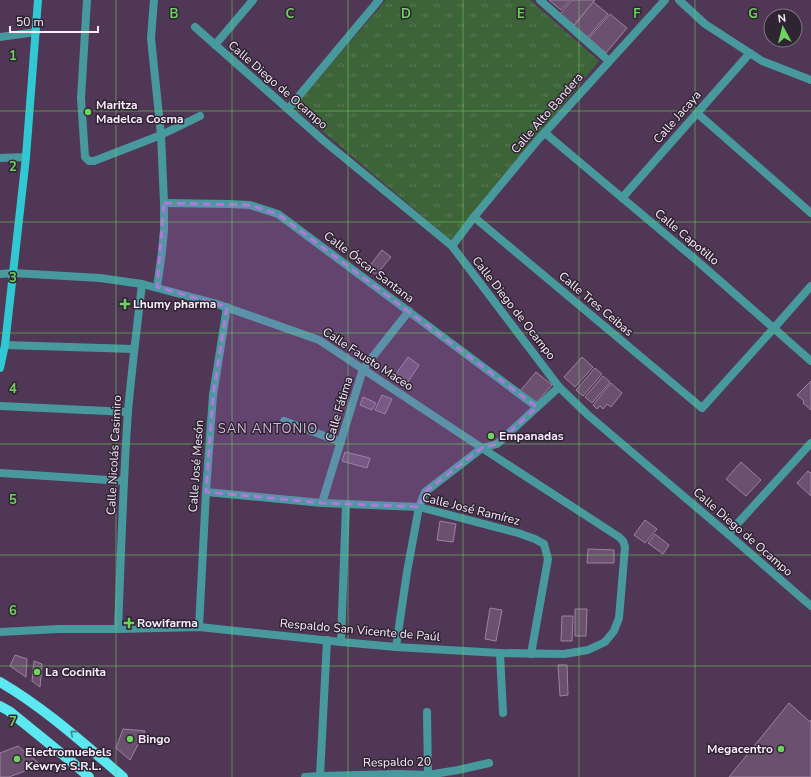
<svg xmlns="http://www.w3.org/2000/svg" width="811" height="777" font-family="'Nunito Sans',sans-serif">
<defs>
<pattern id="park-tufts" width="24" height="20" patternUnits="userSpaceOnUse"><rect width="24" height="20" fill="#3d6338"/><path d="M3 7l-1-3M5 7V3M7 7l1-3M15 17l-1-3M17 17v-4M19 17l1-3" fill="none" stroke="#5a7a56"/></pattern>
</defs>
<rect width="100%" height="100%" fill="#503755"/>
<!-- park -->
<polygon fill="url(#park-tufts)" points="386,0 530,0 599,61 452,241 294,107"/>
<!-- building -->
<g fill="#6b5070" stroke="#9e81a3">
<polygon points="549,0 570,0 561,10"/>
<polygon points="572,0 595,0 574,25 560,14"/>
<polygon points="593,2 608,14 588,37 574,26"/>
<polygon points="610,14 627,28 606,53 589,38"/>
<polygon points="382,250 391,257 376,275 368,268"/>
<polygon points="408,357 419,365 408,382 396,374"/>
<polygon points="582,357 593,367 575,387 564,377"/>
<polygon points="595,368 602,374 583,396 576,390"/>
<polygon points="536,372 552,385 535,404 520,391"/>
<polygon points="603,376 610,382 592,403 585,397"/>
<polygon points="811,381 811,410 803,403 804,401 797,395"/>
<polygon points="611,383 622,393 611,407 607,404 603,409 600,406 597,409 593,405"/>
<polygon points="382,395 392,399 385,414 375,410"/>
<polygon points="363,397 376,403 372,410 360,405"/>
<polygon points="345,452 370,458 367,468 342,461"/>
<polygon points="741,462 761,480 746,496 726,479"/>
<polygon points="808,471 810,473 811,472 811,496 797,483"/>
<polygon points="645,520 657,529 645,543 634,535"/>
<polygon points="440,521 456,524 453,542 437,540"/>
<polygon points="655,534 669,545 663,554 648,543"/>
<polygon points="588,549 614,550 614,563 587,563"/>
<polygon points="490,608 502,610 496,641 485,639"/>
<polygon points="575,609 587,609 586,636 575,636"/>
<polygon points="562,616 573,616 572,641 561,641"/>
<polygon points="15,655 27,659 26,677 10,666"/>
<polygon points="34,661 42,664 40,687 32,681"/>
<polygon points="558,665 567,665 568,695 560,696"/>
<polygon points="789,703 810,722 811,720 811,777 729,777"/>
<polygon points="123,729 145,731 130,760 116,748"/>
<polygon points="18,746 41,765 9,777 0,777 0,753"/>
</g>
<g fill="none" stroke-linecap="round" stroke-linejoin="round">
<!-- street -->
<g stroke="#47999e" stroke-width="8">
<polyline points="87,0 81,98 85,157 89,161 94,161 161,135 200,116"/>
<polyline points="154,0 151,38 161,135 164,203 164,230 162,252 157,287"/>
<polyline points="540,0 609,61"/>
<polyline points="679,0 705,24 762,61 811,80"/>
<polyline points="195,27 324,141 452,246 559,387 588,415 728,534 811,606"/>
<polyline points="0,37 36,32"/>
<polyline points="215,45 253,0"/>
<polyline points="288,109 379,0"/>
<polyline points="697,113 811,213"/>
<polyline points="545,133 695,259 811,361"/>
<polyline points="0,158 26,157"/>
<polyline points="622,198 750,53"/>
<polyline points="164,203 230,204 250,205 278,214 537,407"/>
<polyline points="474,217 702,408 774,328 811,286"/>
<polyline points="452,246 474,217 537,141 665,0"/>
<polyline points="0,274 13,273 100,278 142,284 214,303 319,340 482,448 619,537 623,541 625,547 619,618 614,631 605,642 588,650 564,654 500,653 396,647 341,642 199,627 118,629 59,629 0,632"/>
<polyline points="5,345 134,349"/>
<polyline points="0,406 128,412"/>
<polyline points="284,421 341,442"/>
<polyline points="0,473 124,481"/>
<polyline points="206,492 322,503 419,507 518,533 535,539 544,544 548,559 531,654"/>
<polyline points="322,503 363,369 409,311"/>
<polyline points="728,534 811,443"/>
<polyline points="199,627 206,492 213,395 227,307"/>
<path d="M118,629C121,556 123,483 128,411C132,368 137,326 142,284"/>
<polyline points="341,642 346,504"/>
<polyline points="396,647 407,572 419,507 425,492 482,448 497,444 559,387"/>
<polyline points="500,653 503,713"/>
<polyline points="427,712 428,775"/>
<polyline points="320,776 327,640"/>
<polyline points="305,777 320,776 399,774 428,775 458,770 489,763"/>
</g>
<!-- secondary -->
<polyline stroke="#30c8d2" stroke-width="8" points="0,368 5,345 26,157 38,0"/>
<!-- primary -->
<g stroke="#5be8f1" stroke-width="10">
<path d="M0,682C46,709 83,743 123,777"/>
<polyline points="0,706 9,711 73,763 89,777"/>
</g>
</g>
<!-- one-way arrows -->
<defs><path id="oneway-chevron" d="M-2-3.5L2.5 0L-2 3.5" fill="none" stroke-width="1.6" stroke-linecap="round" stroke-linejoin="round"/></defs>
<use stroke="#458691" href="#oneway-chevron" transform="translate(73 733) rotate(-139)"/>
<!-- marked area -->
<path fill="#af79d9" fill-opacity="0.2" stroke="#af79d9" stroke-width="3" stroke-dasharray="8 5" stroke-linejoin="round" d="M164,203L250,205L278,214L537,407L497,444L482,448L425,492L419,507L322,503L206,492L213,395L227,307L157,287Z"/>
<!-- grid -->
<path fill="none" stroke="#6fd360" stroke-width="1" stroke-opacity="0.55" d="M116,0V777M232,0V777M348,0V777M463,0V777M579,0V777M695,0V777M0,111H811M0,222H811M0,333H811M0,444H811M0,555H811M0,666H811"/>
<!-- markers -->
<g fill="#6fd360" stroke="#2f2431" stroke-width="1.5">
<circle cx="88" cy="112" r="4"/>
<path d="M123 298h4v4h4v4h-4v4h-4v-4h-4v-4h4z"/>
<circle cx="491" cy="436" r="4"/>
<path d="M127 617h4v4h4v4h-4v4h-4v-4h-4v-4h4z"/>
<circle cx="37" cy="672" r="4"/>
<circle cx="130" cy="739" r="4"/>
<circle cx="781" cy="749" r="4"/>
<circle cx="17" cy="759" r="4"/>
</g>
<g text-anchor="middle" stroke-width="3" stroke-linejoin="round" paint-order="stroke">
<!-- street labels -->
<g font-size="12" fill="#fcecff" stroke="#2f2431">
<text transform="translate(278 85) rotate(41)" y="4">Calle Diego de Ocampo</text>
<text transform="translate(547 113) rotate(-49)" y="4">Calle Alto Bandera</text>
<text transform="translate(677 117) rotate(-49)" y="4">Calle Jacaya</text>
<text transform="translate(687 237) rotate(40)" y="4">Calle Capotillo</text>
<text transform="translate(369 267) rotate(37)" y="4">Calle Óscar Santana</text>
<text transform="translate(596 304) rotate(40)" y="4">Calle Tres Ceibas</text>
<text transform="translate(514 308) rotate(52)" y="4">Calle Diego de Ocampo</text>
<text transform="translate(368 359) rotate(33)" y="4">Calle Fausto Maceo</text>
<text transform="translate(339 409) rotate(-73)" y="4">Calle Fátima</text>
<text transform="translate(114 455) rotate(-87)" y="4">Calle Nicolás Casimiro</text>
<text transform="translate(196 466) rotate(-86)" y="4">Calle José Mesón</text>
<text transform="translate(471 509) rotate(14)" y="4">Calle José Ramírez</text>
<text transform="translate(743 532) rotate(41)" y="4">Calle Diego de Ocampo</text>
<text transform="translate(360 630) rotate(5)" y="4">Respaldo San Vicente de Paúl</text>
<text transform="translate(397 762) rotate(-1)" y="4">Respaldo 20</text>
</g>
<!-- poi labels -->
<g font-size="12" font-weight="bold" fill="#fcecff" stroke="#2f2431" text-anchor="start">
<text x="96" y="109">Maritza<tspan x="96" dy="14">Madelca Cosma</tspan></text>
<text x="133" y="308">Lhumy pharma</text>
<text x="499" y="440">Empanadas</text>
<text x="137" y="627">Rowifarma</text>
<text x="45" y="676">La Cocinita</text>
<text x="138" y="743">Bingo</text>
<text x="773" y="753" text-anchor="end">Megacentro</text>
<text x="25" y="756">Electromuebels<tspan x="25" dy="14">Kewrys S.R.L.</tspan></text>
</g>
<!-- neighbourhood labels -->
<g font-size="13" letter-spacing="1" fill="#d8bade" stroke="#2f2431">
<text x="268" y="433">SAN ANTONIO</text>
</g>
</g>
<g font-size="13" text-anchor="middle" font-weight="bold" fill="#6fd360" stroke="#2f2431" stroke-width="3" stroke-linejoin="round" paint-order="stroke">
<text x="174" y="18">B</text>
<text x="290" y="18">C</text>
<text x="406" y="18">D</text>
<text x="521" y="18">E</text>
<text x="637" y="18">F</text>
<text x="753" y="18">G</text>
<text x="13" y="60">1</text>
<text x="13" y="171">2</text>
<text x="13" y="282">3</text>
<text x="13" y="393">4</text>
<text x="13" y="504">5</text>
<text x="13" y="615">6</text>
<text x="13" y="726">7</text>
</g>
<!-- north arrow -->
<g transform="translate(783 28) rotate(353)"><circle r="19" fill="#2f2431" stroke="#817483"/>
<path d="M0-3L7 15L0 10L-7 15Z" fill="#6fd360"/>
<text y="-6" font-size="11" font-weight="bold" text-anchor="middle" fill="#fcecff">N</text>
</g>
<!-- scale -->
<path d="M10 26v6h88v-6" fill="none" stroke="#fcecff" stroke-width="2"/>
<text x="16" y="26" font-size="12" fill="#fcecff" stroke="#2f2431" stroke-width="3" paint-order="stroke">50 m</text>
</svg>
